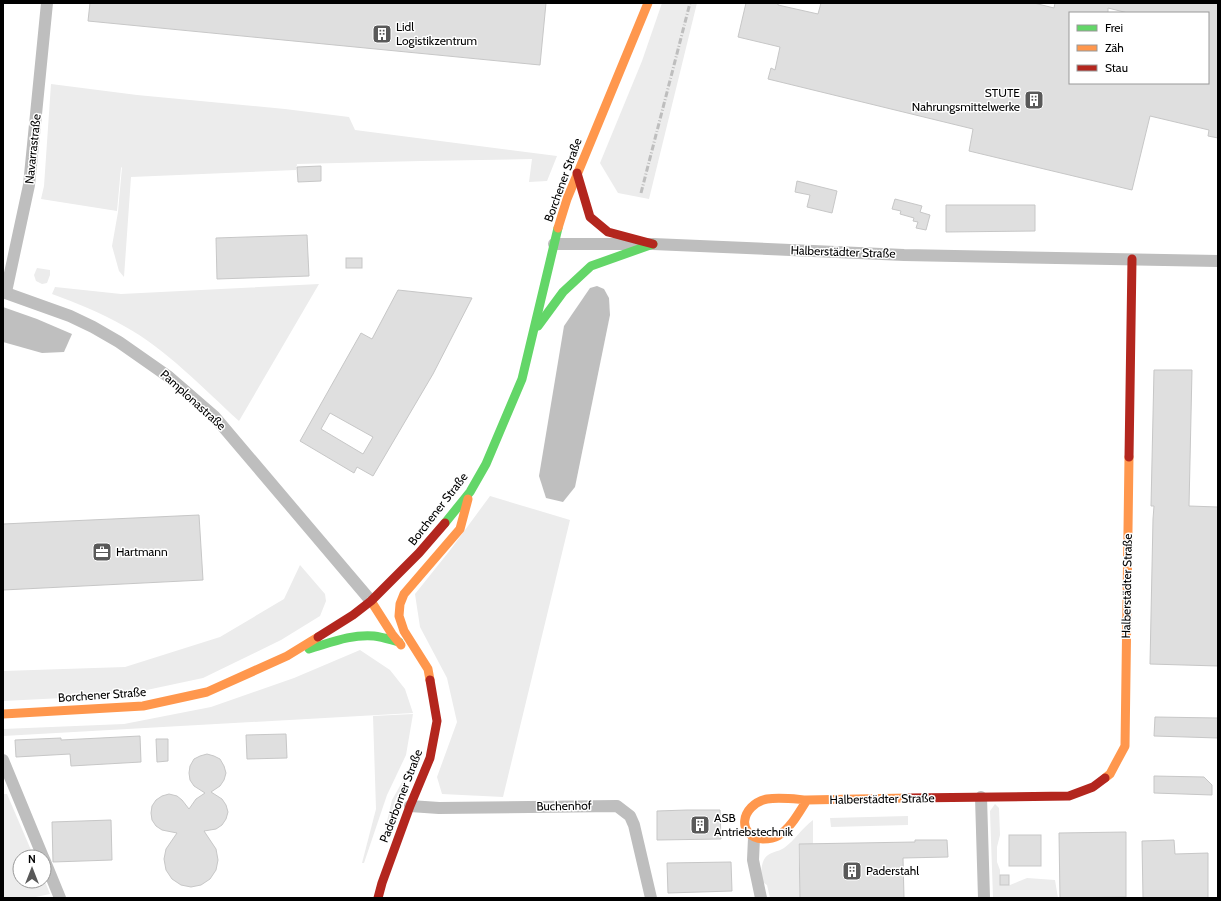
<svg xmlns="http://www.w3.org/2000/svg" width="1221" height="901" font-family="Cabin,sans-serif">
<rect width="100%" height="100%" fill="#fff"/>
<!-- green -->
<g fill="#ececec">
<polygon points="662,3 697,3 649,199 618,193 600,163 642,61"/>
<polygon points="51,84 137,95 285,109 349,117 355,130 557,156 547,181 529,182 532,159 421,161 297,164 296,170 131,177 124,277 119,271 112,246 118,212 122,167 121,168 117,211 41,199 44,186"/>
<polygon points="37,268 50,270 50,275 47,283 42,284 36,281 34,275"/>
<path d="M319,284L239,421C204,389 166,349 124,326C101,313 77,303 52,294L55,287L121,294Z"/>
<polygon points="490,496 570,520 503,797 442,794 437,777 457,722 447,678 420,627 415,594 451,549"/>
<polygon points="300,565 325,594 326,601 320,616 281,640 203,678 142,691 83,697 3,701 3,671 125,667 220,637 284,599"/>
<polygon points="360,650 390,670 405,689 413,713 3,736 3,729 124,724 211,707 294,678"/>
<polygon points="413,714 406,755 387,795 364,863 362,863 376,809 373,716"/>
<polygon points="405,777 408,778 395,801 387,830 385,830 392,800"/>
<polygon points="3,794 7,794 34,857 20,857 20,881 44,881 44,879 50,894 31,898 3,898"/>
<polygon points="995,804 999,808 1000,835 997,847 997,862 1000,870 1000,885 1010,885 1027,878 1055,880 1058,898 993,898 990,811"/>
<polygon points="908,816 908,825 831,827 830,818"/>
<path d="M813,820V844H798L800,898H770L767,885L761,881C761,875 761,863 765,858C769,852 778,852 784,848C795,840 802,828 813,820Z"/>
</g>
<!-- water -->
<g fill="#bfbfbf">
<polygon points="597,286 604,289 609,298 610,315 575,487 563,502 546,498 539,476 564,326 590,288"/>
<polygon points="3,307 37,319 72,334 64,352 42,353 3,342"/>
</g>
<!-- building -->
<g fill="#dfdfdf" stroke="#c7c7c7" fill-rule="evenodd">
<polygon points="90,3 546,3 540,65 88,21"/>
<path d="M746,3H778V5L818,14L821,3H1034L1054,8L1055,3H1218V138L1208,136L1209,130L1150,116L1132,190L969,151L973,129L768,79L771,68L775,70L780,47L738,37ZM1108,8L1128,13H1208V83H1070V13H1108Z"/>
<polygon points="321,166 321,181 298,182 297,167"/>
<polygon points="797,181 837,191 832,213 807,207 810,195 795,192"/>
<polygon points="895,199 922,206 920,212 930,215 926,230 916,228 918,222 913,221 914,218 900,214 901,211 892,209"/>
<polygon points="946,205 1035,205 1035,231 946,232"/>
<polygon points="307,235 309,276 217,279 216,238"/>
<rect x="346" y="258" width="16" height="10"/>
<path d="M398,290L472,298L433,374L373,476L357,467L354,473L300,441L361,333L372,339ZM330,413L373,437L363,454L321,429Z"/>
<polygon points="1154,370 1192,370 1189,506 1218,507 1218,666 1150,664 1153,519 1154,506 1151,506"/>
<polygon points="199,515 203,580 3,590 3,524"/>
<polygon points="1155,717 1218,718 1218,738 1154,736"/>
<polygon points="286,734 287,758 247,759 246,735"/>
<polygon points="140,736 141,762 71,766 70,754 16,757 15,740 61,738 61,740"/>
<polygon points="156,739 168,739 168,761 157,762"/>
<polygon points="207,754 214,756 220,759 224,766 226,773 224,780 220,786 211,792 222,799 226,805 228,812 226,819 222,825 216,829 204,831 216,849 218,860 216,870 210,879 201,885 191,887 181,885 172,879 166,870 164,859 166,849 177,833 162,830 156,826 152,820 151,813 152,806 156,800 162,796 169,794 177,796 182,800 189,809 196,799 205,793 194,786 190,780 189,773 190,766 194,759 200,756"/>
<polygon points="1154,776 1204,777 1212,785 1212,795 1154,793"/>
<polygon points="687,810 720,810 721,839 657,840 657,811"/>
<polygon points="111,820 112,860 53,862 52,822"/>
<polygon points="1126,832 1126,897 1060,898 1059,833"/>
<rect x="1009" y="835" width="32" height="31"/>
<polygon points="915,840 947,840 948,857 903,858 904,898 800,898 799,844 915,842"/>
<polygon points="1174,840 1175,854 1208,853 1208,898 1143,898 1142,841"/>
<polygon points="731,862 732,891 668,893 667,863"/>
<rect x="1000" y="875" width="9" height="10"/>
</g>
<g fill="none" stroke-linecap="round" stroke-linejoin="round">
<!-- street -->
<g stroke="#bebebe" stroke-width="12">
<polyline points="554,244 653,244 904,255 1218,261"/>
<polyline points="3,292 70,316 93,327 119,342 169,377 214,416 371,601"/>
<polyline points="6,292 29,185 47,3"/>
<polyline points="3,760 43,857"/>
<polyline points="981,797 984,898"/>
<polyline points="410,806 439,808 617,806 630,816 634,825 651,898"/>
<polyline points="754,838 753,860 761,898"/>
<polyline points="44,859 60,898"/>
</g>
<!-- fast -->
<g stroke="#63d668" stroke-width="9">
<polyline points="538,326 563,292 591,266 653,244"/>
<polyline points="445,523 470,492 486,464 522,379 558,228"/>
<path d="M309,649C330,643 351,634 374,636C383,637 391,640 399,642"/>
</g>
<!-- slow -->
<g stroke="#ff974d" stroke-width="9">
<polyline points="558,228 567,199 648,3"/>
<polyline points="371,601 392,634 401,645"/>
<polyline points="430,680 428,669 404,631 399,616 400,604 404,594 460,529 468,499"/>
<polyline points="3,714 143,706 207,692 287,656 318,637"/>
<polyline points="1105,778 1110,774 1125,746 1129,457"/>
<path d="M807,800C794,799 780,797 767,799C740,805 736,837 763,839C768,839 773,839 778,836C791,828 799,812 807,800L908,798"/>
</g>
<!-- jam -->
<g stroke="#b3261e" stroke-width="9">
<polyline points="577,173 590,217 608,232 653,244"/>
<polyline points="1129,457 1132,259"/>
<polyline points="318,637 353,615 371,601 419,553 445,523"/>
<polyline points="908,798 1069,796 1093,787 1105,778"/>
<polyline points="378,898 382,883 410,806 430,758 437,721 430,680"/>
</g>
<!-- rail -->
<polyline stroke="#bebebe" stroke-width="3" stroke-dasharray="6 2 1 2" stroke-linecap="butt" points="641,193 690,3"/>
</g>
<!-- icons -->
<defs>
<symbol id="building-square" viewBox="-11 -11 22 22"><rect x="-9" y="-9" width="18" height="18" rx="4" fill="#595959" stroke="#fff"/><path d="M-4-6H4V6H1V3H-1V6H-4ZM-2.5-4.3h1.7v1.8h-1.7ZM.8-4.3h1.7v1.8H.8ZM-2.5-1h1.7V.8h-1.7ZM.8-1h1.7V.8H.8Z" fill="#fff"/></symbol>
<symbol id="office-square" viewBox="-11 -11 22 22"><rect x="-9" y="-9" width="18" height="18" rx="4" fill="#595959" stroke="#fff"/><path d="M-6-3h4V-5.5h4V-3h4V5H-6ZM-1-4.5V-3h2v-1.5ZM-6 0V1H6V0Z" fill="#fff"/></symbol>
</defs>
<g fill-rule="evenodd">
<use href="#building-square" x="371" y="23" width="22" height="22"/>
<use href="#building-square" x="1023" y="89" width="22" height="22"/>
<use href="#office-square" x="91" y="541" width="22" height="22"/>
<use href="#building-square" x="689" y="814" width="22" height="22"/>
<use href="#building-square" x="841" y="860" width="22" height="22"/>
</g>
<g text-anchor="middle" stroke-width="3" stroke-linejoin="round" paint-order="stroke">
<!-- poi labels -->
<g font-size="12" fill="#000" stroke="#fff" text-anchor="start">
<text x="396" y="31">Lidl<tspan x="396" dy="14">Logistikzentrum</tspan></text>
<text x="1020" y="97" text-anchor="end">STUTE<tspan x="1020" dy="14">Nahrungsmittelwerke</tspan></text>
<text x="116" y="556">Hartmann</text>
<text x="714" y="822">ASB<tspan x="714" dy="14">Antriebstechnik</tspan></text>
<text x="866" y="875">Paderstahl</text>
</g>
<!-- street labels -->
<g font-size="12" fill="#000" stroke="#fff">
<text transform="translate(33 149) rotate(-84)" y="4">Navarrastraße</text>
<text transform="translate(563 180) rotate(-70)" y="4">Borchener Straße</text>
<text transform="translate(843 252) rotate(2)" y="4">Halberstädter Straße</text>
<text transform="translate(193 400) rotate(42)" y="4">Pamplonastraße</text>
<text transform="translate(438 509) rotate(-52)" y="4">Borchener Straße</text>
<text transform="translate(1127 586) rotate(-89)" y="4">Halberstädter Straße</text>
<text transform="translate(102 695) rotate(-4)" y="4">Borchener Straße</text>
<text transform="translate(401 796) rotate(-69)" y="4">Paderborner Straße</text>
<text transform="translate(882 799) rotate(-1)" y="4">Halberstädter Straße</text>
<text transform="translate(564 806) rotate(-1)" y="4">Buchenhof</text>
</g>
</g>
<!-- border -->
<rect width="1221" height="901" fill="none" stroke="#000000" stroke-width="8"/>
<!-- legend -->
<rect x="1069" y="12" width="140" height="72" fill="#ffffff" stroke="#999999"/>
<rect x="1077" y="25" width="20" height="6" fill="#63d668" stroke="#999999"/>
<text x="1105" y="32" font-size="12" fill="#000000">Frei</text>
<rect x="1077" y="45" width="20" height="6" fill="#ff974d" stroke="#999999"/>
<text x="1105" y="52" font-size="12" fill="#000000">Zäh</text>
<rect x="1077" y="65" width="20" height="6" fill="#b3261e" stroke="#999999"/>
<text x="1105" y="72" font-size="12" fill="#000000">Stau</text>
<!-- north arrow -->
<g transform="translate(32 869)"><circle r="19" fill="#ffffff" stroke="#999999"/>
<path d="M0-3L7 15L0 10L-7 15Z" fill="#595959"/>
<text y="-6" font-size="11" font-weight="bold" text-anchor="middle" fill="#000000">N</text>
</g>
</svg>
